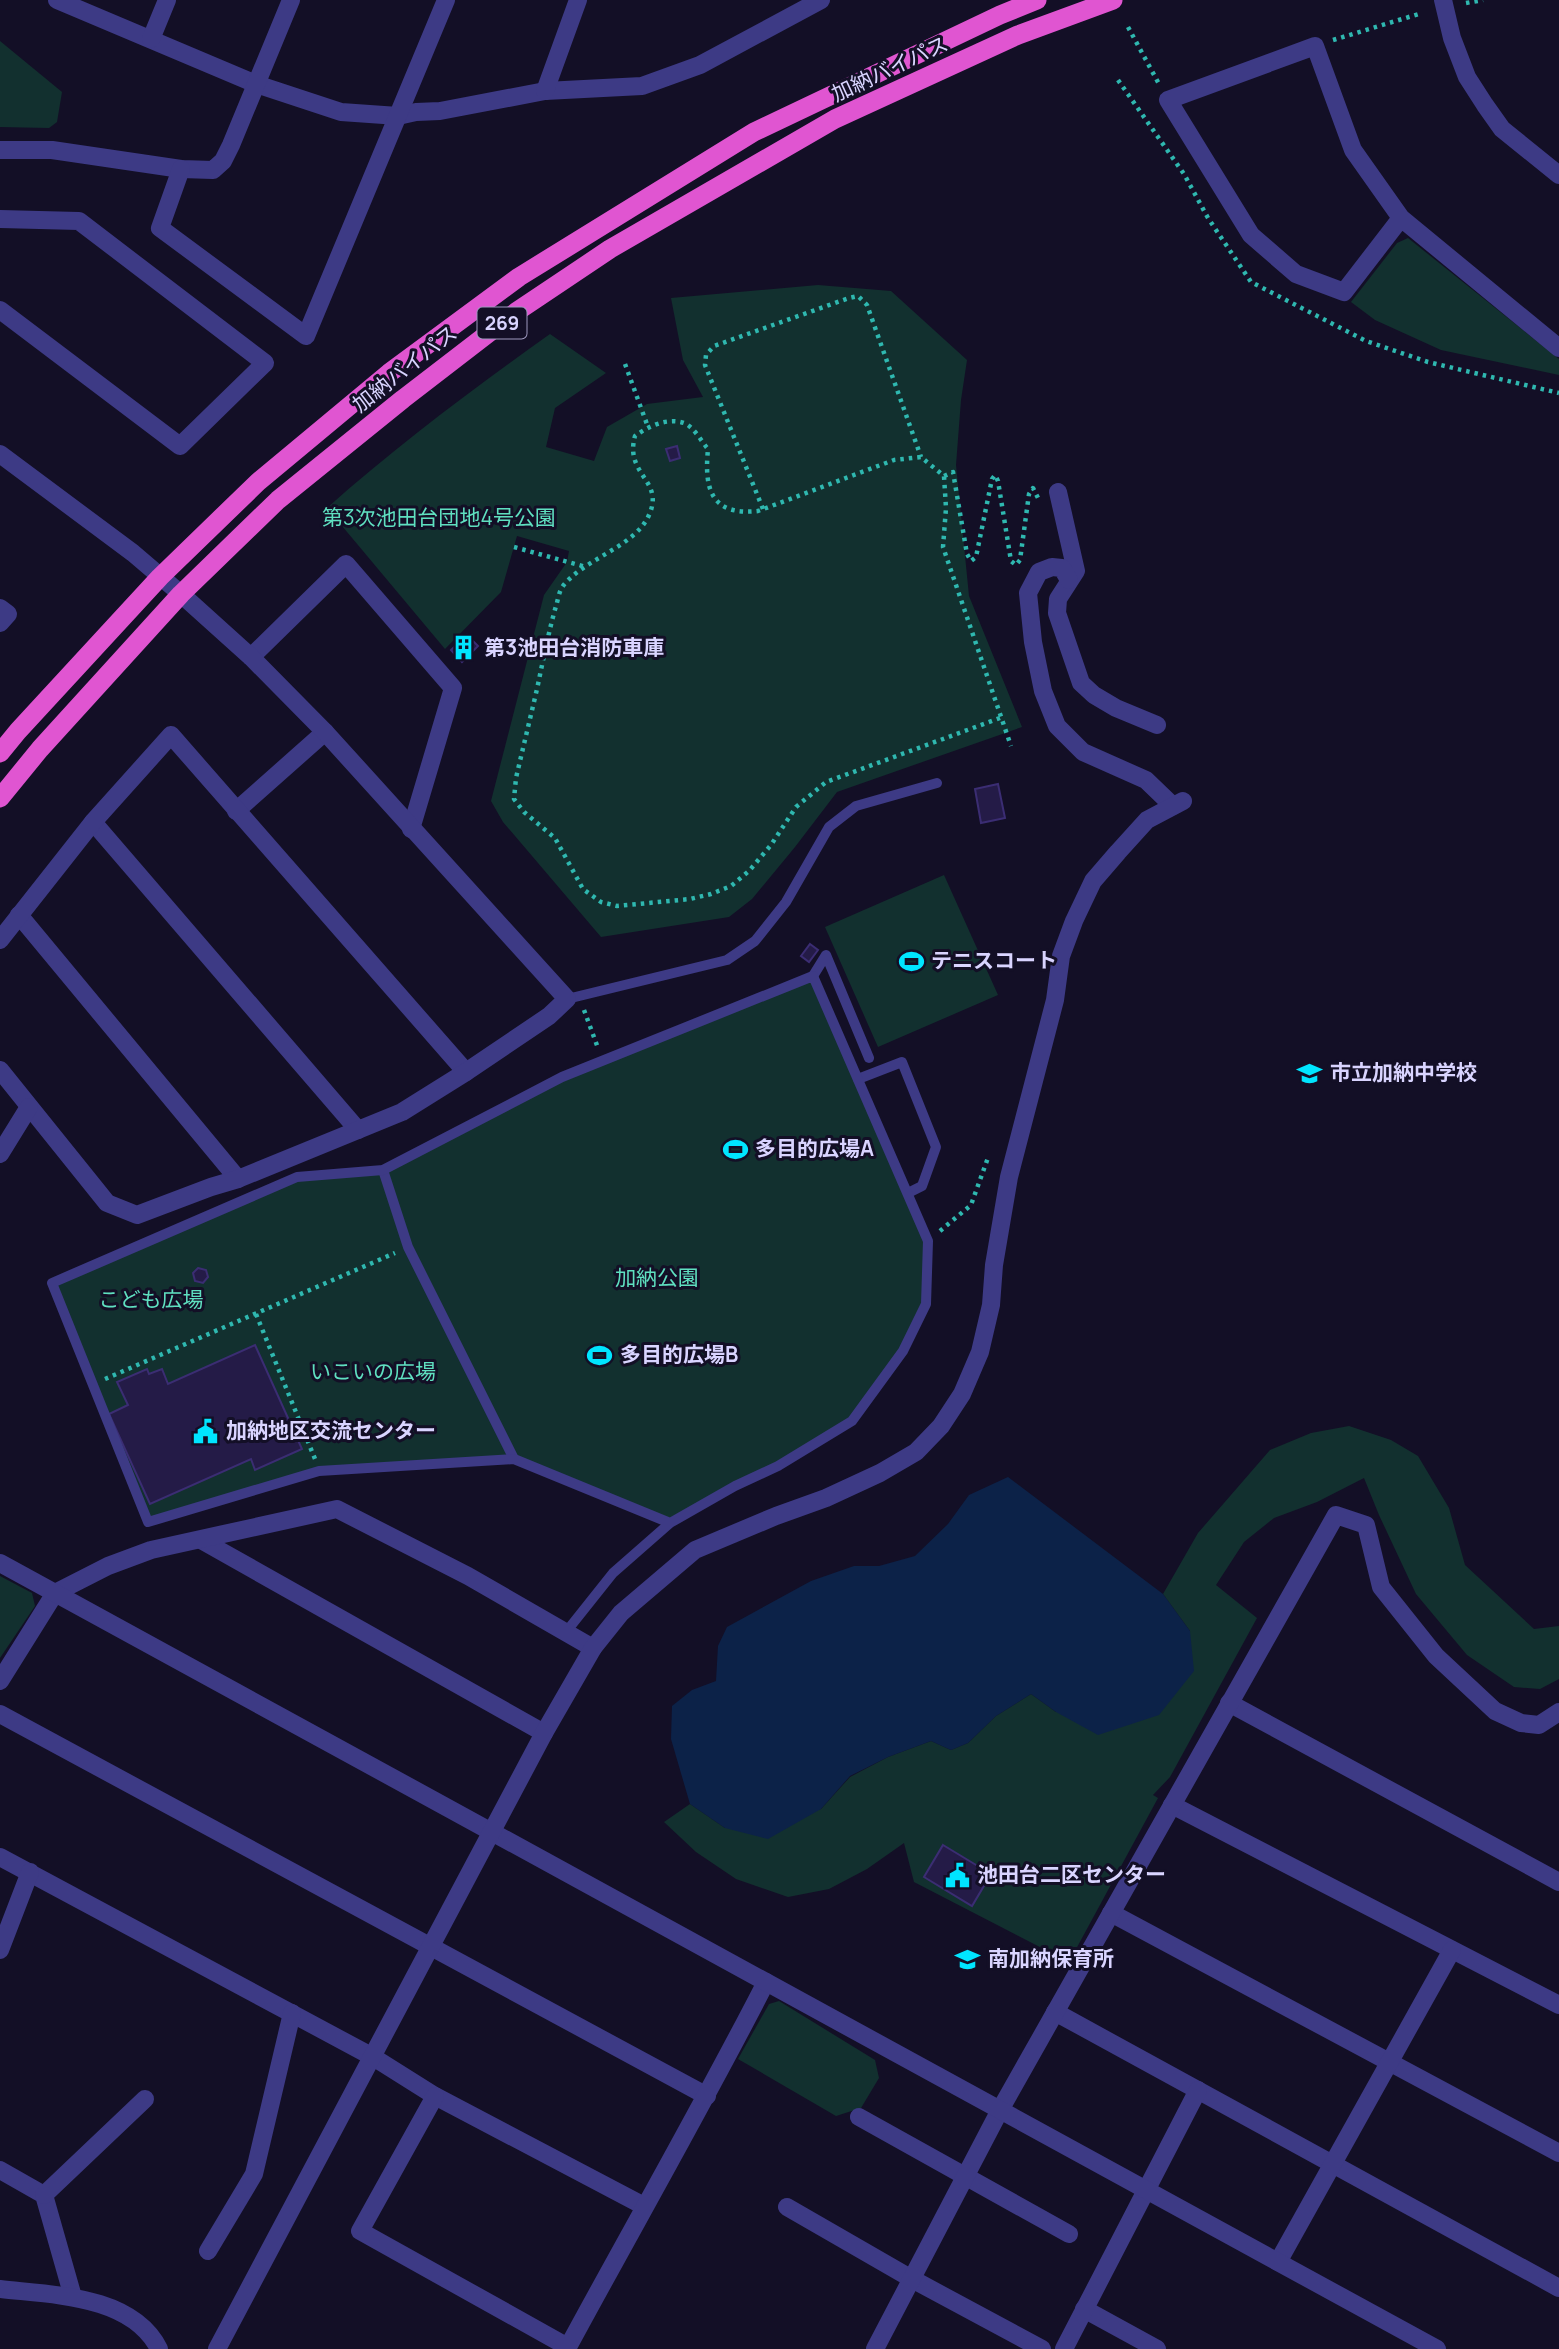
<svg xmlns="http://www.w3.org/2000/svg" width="1559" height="2349" font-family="Manrope,'Noto Sans JP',sans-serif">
<rect width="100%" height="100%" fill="#130f26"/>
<!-- green -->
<g fill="#12302f">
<polygon points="0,41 62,92 57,122 49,128 0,127"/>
<polygon points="1408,238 1559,359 1559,375 1441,350 1375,320 1351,302 1397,243"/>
<path d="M818,285L891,291L967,360L961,400L956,465L969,596L1022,727L837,792L795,847L752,899L729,917L601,937L503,822L491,801L544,595L567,562L569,551L517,536L501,592L445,649L327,508C398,445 473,389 550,334L606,373L555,408L546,447L594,461L607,427L647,404L703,397L683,360L671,298Z"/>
<polygon points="944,875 998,995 878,1047 825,927"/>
<polygon points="813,976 928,1241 926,1304 903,1351 852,1421 670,1523 514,1459 319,1471 148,1522 52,1283 297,1177 383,1170 562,1077"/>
<polygon points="1349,1426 1391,1440 1418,1456 1449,1508 1465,1565 1534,1629 1559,1626 1559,1679 1540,1689 1514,1687 1467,1655 1416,1594 1379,1515 1364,1478 1317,1502 1274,1518 1244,1542 1216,1585 1257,1618 1170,1777 1153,1795 1158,1798 1069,1962 914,1882 904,1843 867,1869 829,1889 788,1897 736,1879 696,1852 664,1822 690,1804 725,1828 821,1809 850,1777 888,1757 931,1741 951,1750 968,1743 996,1716 1031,1694 1056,1712 1190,1631 1163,1594 1198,1533 1270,1450 1311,1433"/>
<polygon points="0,1576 32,1593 35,1606 0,1658"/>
<polygon points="779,2001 875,2060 879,2078 861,2108 836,2116 738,2059 769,2004"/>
</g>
<!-- water -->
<polygon fill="#0c2248" points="1008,1477 1163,1594 1190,1631 1194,1671 1159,1715 1098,1735 1056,1712 1031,1694 996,1716 968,1743 951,1750 931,1741 888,1757 850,1776 821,1809 768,1839 725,1828 690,1804 671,1739 672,1706 692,1690 716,1681 718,1646 727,1627 811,1581 854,1566 879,1566 915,1556 948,1524 969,1495"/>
<!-- building -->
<g fill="#241b47" stroke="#3b2d73" stroke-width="2">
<polygon points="677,446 680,458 670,461 666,449"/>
<polygon points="467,635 478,646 462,662 451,650"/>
<polygon points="998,784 1005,818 981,823 975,789"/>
<polygon points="810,944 818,950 809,962 801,956"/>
<polygon points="198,1268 206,1270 208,1277 203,1283 195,1281 193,1273"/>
<polygon points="255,1345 302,1449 255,1470 251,1459 150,1504 109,1414 128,1405 117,1382 147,1369 149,1374 162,1369 168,1384"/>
<polygon points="943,1845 991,1874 972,1906 924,1877"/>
</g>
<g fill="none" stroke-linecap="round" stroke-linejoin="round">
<!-- path -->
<g stroke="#2fb8b0" stroke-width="4.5" stroke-dasharray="3.5 5" stroke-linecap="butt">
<polyline points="1466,3 1483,0"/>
<polyline points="1128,27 1159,84"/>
<polyline points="1333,40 1422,13"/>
<polyline points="1118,80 1184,174 1208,218 1251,282 1366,341 1428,362 1559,393"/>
<polyline points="625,364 648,427"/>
<polyline points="944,476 953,472 967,554 971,561 976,557 992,479 995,475 998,481 1011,561 1016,565 1020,560 1029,494 1033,488 1038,498"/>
<polyline points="763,509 705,365 706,355 714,346 849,298 858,296 867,305 921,457"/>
<polyline points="514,547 586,567"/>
<path d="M1000,718L826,782L796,807L771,845L749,871L731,886L711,894L690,899L617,906L601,902L583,889L555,838L524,812L514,799L516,778C523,748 530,719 537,689C543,661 548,634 556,606C558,600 559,591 563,586C585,558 635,547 649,515C665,480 624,475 635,436C647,427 667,417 684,423C694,427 701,441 708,449C704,489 711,516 758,511L894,460L921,457L944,476L946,508L943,547L1011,746"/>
<polyline points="584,1010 598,1048"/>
<polyline points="940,1231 971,1205 989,1155"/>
<polyline points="256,1314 315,1459"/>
<polyline points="105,1379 395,1253"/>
</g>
<!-- service -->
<g stroke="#3d3a85" stroke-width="10">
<polyline points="813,976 826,955 869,1058"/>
<polyline points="567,999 727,960 755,941 786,902 829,827 856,806 937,783"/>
<polyline points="858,1079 902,1062 936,1147 922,1186 908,1193"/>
<polyline points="383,1170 408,1247 514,1459"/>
<polyline points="566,1632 613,1573 670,1523 735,1486 778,1466 852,1421 903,1351 926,1304 928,1241 813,976 562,1077 383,1170 297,1177 52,1283 148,1522 319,1471 514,1459 670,1523"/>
</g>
<!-- minor -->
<g stroke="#3d3a85" stroke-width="18">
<polyline points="57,0 256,84 341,112 398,116 416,112 440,111 545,91 642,86 700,65 821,0"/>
<polyline points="151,39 167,0"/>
<polyline points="545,91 578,0"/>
<polyline points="0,150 52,150 181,169 213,170 223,161 231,145 291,0"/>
<polyline points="181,169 160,228 306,336 446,0"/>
<polyline points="1401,218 1344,292 1296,274 1251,235 1168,100 1315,46 1353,150 1401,218 1559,348"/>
<polyline points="0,219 79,221 265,363 180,446 0,310"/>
<polyline points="1058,492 1076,571 1058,599 1057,613 1081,683 1094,695 1116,708 1157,725"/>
<polyline points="1069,580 1062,568 1052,567 1039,572 1028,593 1033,642 1043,691 1057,726 1083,752 1146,780 1173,806"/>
<polyline points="0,608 8,614 0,623"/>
<polyline points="251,657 346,564 453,688 411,829"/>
<polyline points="236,811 325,732"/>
<polyline points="93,822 358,1130"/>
<polyline points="19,915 238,1179"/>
<polyline points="0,940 93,822 171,735 466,1072"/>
<polyline points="0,1070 107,1203 137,1215 211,1187 238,1179 402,1112 466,1072 549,1016 567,999 325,732 251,657 181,594"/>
<polyline points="0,1154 29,1107"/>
<polyline points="201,1540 544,1733"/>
<polyline points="0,1681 55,1593 108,1566 151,1550 337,1509 468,1576 593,1648"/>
<polyline points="1229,1703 1559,1882"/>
<polyline points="0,1714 707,2096"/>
<polyline points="1172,1805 1559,2005"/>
<polyline points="0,1857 373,2057 435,2096 644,2206"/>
<polyline points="1111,1913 1559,2153"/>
<polyline points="0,1950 30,1872"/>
<polyline points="1055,2012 1559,2288"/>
<path d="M435,2096L360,2231L568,2347C634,2225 703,2105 766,1982"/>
<polyline points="859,2117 1069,2234"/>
<polyline points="0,2170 44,2195 73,2297"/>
<polyline points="44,2195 145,2099"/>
<polyline points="787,2207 912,2279 1042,2349"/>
<polyline points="208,2251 254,2174 292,2013"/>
<polyline points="1278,2262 1452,1950"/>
<polyline points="1084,2309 1157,2349"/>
<polyline points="875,2349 1000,2110 1336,1515 1366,1525 1381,1587 1436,1656 1495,1711 1521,1723 1539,1725 1559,1712"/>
<polyline points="1064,2349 1198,2090"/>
</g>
<!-- tertiary -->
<g stroke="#3d3a85" stroke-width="18">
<polyline points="1443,0 1452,38 1467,77 1485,105 1502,129 1559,175"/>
<polyline points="0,454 133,553 181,594"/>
<polyline points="0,1563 1437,2349"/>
<path d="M0,2289C52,2295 132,2295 159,2349"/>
<polyline points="217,2349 544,1733 593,1648 621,1613 695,1550 776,1516 826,1498 880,1473 916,1452 941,1426 962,1394 980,1352 991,1305 994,1265 1009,1177 1055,1000 1061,956 1074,921 1093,881 1118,852 1147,820 1183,801"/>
</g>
<!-- trunk -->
<g stroke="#e055d1" stroke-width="19">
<polyline points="0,753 18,731 160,577 258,482 389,373 519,277 754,132 1000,15 1037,0"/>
<polyline points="0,798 40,749 181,594 278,500 403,399 516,312 610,249 835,119 1018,35 1113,0"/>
</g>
</g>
<!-- icons -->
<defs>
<symbol id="building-bare" viewBox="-9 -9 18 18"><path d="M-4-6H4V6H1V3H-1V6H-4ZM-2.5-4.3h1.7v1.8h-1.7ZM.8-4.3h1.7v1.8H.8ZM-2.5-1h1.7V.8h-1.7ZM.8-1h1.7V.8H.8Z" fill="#00e5ff" stroke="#130f26" stroke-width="2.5" paint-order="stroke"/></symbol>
<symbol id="stadium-bare" viewBox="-9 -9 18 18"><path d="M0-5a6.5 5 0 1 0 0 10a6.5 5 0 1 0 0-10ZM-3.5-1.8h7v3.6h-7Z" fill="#00e5ff" stroke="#130f26" stroke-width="2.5" paint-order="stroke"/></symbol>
<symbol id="school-bare" viewBox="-9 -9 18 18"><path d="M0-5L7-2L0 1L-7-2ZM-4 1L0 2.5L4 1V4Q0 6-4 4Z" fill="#00e5ff" stroke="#130f26" stroke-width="2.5" paint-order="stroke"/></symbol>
<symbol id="civic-bare" viewBox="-9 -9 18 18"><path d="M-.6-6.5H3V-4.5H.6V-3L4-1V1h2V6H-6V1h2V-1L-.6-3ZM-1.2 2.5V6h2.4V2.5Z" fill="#00e5ff" stroke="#130f26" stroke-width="2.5" paint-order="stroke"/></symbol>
</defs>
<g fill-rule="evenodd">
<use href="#building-bare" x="446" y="630" width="35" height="35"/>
<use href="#stadium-bare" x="894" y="944" width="35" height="35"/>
<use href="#school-bare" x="1292" y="1056" width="35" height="35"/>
<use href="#stadium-bare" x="718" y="1132" width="35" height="35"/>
<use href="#stadium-bare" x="582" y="1338" width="35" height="35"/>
<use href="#civic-bare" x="188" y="1414" width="35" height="35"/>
<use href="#civic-bare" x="940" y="1858" width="35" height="35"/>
<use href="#school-bare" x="950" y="1942" width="35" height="35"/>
</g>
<g text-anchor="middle" stroke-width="6" stroke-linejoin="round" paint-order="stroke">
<!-- shield labels -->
<rect fill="#130f26" stroke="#9e99be" stroke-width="2" x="477.5" y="307.5" width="49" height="31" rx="5"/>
<g font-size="19" font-weight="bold" fill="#d9d4ff">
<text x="502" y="330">269</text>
</g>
<!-- street labels -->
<g font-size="21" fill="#d9d4ff" stroke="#130f26">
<text transform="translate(890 69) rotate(-25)" y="7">加納バイパス</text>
<text transform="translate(405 369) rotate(-38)" y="7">加納バイパス</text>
</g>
<!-- park labels -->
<g font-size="21" fill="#5fe0c0" stroke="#130f26">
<text x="439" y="525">第3次池田台団地4号公園</text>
<text x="657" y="1285">加納公園</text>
<text x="151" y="1307">こども広場</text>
<text x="373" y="1379">いこいの広場</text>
</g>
<!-- poi labels -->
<g font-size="21" font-weight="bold" fill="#d9d4ff" stroke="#130f26" text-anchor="start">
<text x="484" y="655">第3池田台消防車庫</text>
<text x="931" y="968">テニスコート</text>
<text x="1330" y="1080">市立加納中学校</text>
<text x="755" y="1156">多目的広場A</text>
<text x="620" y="1362">多目的広場B</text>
<text x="226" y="1438">加納地区交流センター</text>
<text x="977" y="1882">池田台二区センター</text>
<text x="988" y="1966">南加納保育所</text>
</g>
</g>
</svg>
